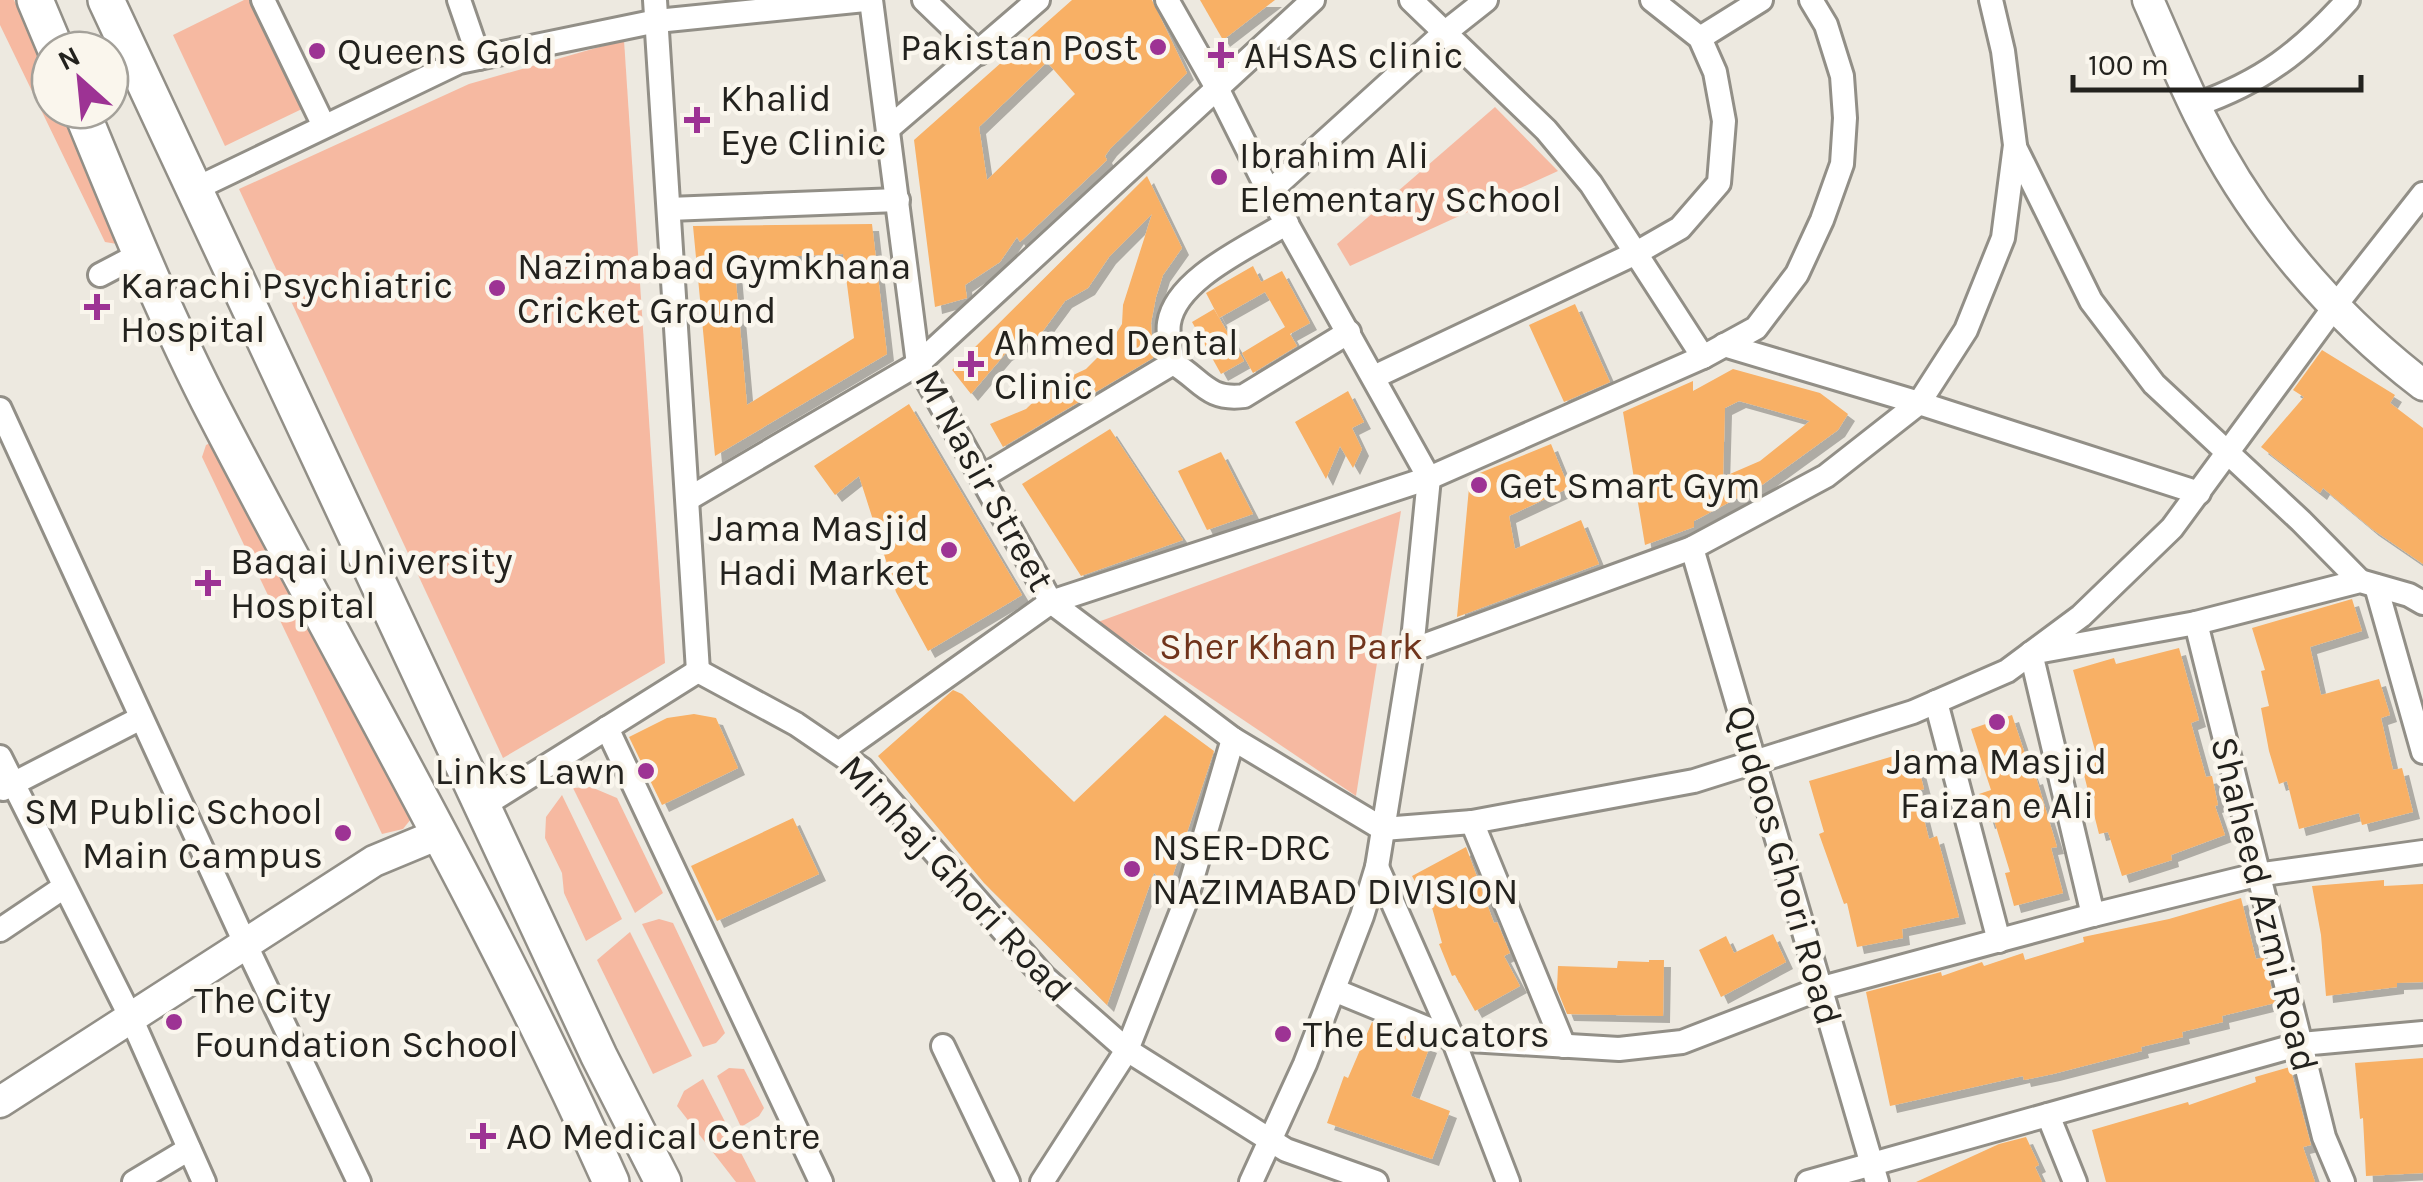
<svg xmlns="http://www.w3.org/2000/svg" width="2423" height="1182" font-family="Karla,sans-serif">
<defs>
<filter id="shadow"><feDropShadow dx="7" dy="7" stdDeviation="0" flood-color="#0004"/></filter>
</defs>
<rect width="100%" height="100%" fill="#ede9e0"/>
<!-- green -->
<g fill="#f6b9a1">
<polygon points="0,0 14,0 50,77 50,110 75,110 129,246 105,242 0,25"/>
<polygon points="244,0 250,0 304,108 225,146 173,35"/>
<polygon points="624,40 665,663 503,758 239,189 469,84"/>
<polygon points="1495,107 1558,171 1350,266 1337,244"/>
<polygon points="221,438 231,442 411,819 403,829 382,834 202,457 206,445"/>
<polygon points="1401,511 1356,796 1098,622"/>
<polygon points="591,787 617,798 663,893 635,913 573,788"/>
<polygon points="562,795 622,919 586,941 564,893 562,873 545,838 546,817"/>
<polygon points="659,919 673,923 725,1033 716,1043 703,1047 642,924"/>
<polygon points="630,932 692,1056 653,1074 597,960"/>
<polygon points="729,1068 744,1069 764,1108 759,1116 741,1127 717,1076"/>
<polygon points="703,1079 756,1182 736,1182 677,1106 684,1091"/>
</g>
<!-- building -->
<g fill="#f8b065" fill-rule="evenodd" filter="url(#shadow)">
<path d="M1072,0H1152L1187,73L1110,149L1105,156L1107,160L1020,242L1017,237L1000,262L965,285L967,298L935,307L914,140ZM1047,62L1075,94L987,180L979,127Z"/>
<polygon points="1200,0 1275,0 1223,40"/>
<polygon points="1147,176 1182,248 1163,275 1156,297 1151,323 1153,358 1003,447 990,424 1026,409 1050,386 1086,369 1107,348 1122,324 1123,305 1152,214 1109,257 1088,288 1065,301 1040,335 1005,354 971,394 952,370"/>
<path d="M872,224L887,354L715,456L693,226ZM843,254L854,338L747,405L734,259Z"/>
<polygon points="1253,266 1261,282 1282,271 1310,323 1290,334 1297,346 1253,373 1242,353 1285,327 1265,292 1219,318 1206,293"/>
<polygon points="1575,304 1610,382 1564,402 1529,325"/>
<polygon points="1214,309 1244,361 1221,374 1192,322"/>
<polygon points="2322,350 2395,395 2390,403 2423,428 2423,564 2372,529 2323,488 2320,493 2261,447 2304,397 2293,390"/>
<path d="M1733,369L1820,393L1848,414L1838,430L1762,485L1694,521V527L1645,545L1623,412L1693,381V391ZM1739,401L1810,421L1760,461L1723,477L1725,408Z"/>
<polygon points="1348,391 1364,422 1352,428 1362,449 1353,468 1340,446 1326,479 1295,422"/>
<polygon points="909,404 1022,595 928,651 896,592 859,476 835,495 814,466"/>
<polygon points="1110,429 1183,540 1081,576 1022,484"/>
<polygon points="1551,444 1569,488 1509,516 1515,549 1581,520 1599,564 1457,617 1470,477"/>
<polygon points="1221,452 1253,514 1207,530 1178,471"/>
<polygon points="2352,599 2362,631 2310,647 2321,695 2379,679 2390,715 2381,718 2393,770 2402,768 2413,812 2362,825 2359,813 2299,829 2287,781 2279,784 2269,751 2261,708 2269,706 2261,671 2265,670 2252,628"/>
<polygon points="2179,648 2199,720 2191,723 2206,777 2212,776 2218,805 2215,806 2225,835 2171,855 2172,860 2122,876 2108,832 2099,834 2080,759 2096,754 2073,670 2114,658 2116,664"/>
<polygon points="953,690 962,694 1074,802 1165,715 1214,751 1169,887 1154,873 1107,1005 984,883 878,756"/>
<polygon points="694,714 716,718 738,768 662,805 629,737 667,718"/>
<polygon points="2012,715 2033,778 2036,777 2057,847 2051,848 2063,893 2014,906 2005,873 2010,872 1994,820 1988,822 1979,794 1991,790 1971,729"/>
<polygon points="1914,750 1924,789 1917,791 1929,839 1937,836 1959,917 1902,929 1903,938 1857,947 1847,903 1844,904 1819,834 1824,832 1809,781"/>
<polygon points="793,818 819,874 717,921 691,866"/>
<polygon points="1466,847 1494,923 1497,922 1510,953 1504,956 1520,986 1475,1011 1455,975 1452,976 1439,944 1442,943 1429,897 1425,900 1412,876"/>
<polygon points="2384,880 2384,886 2423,884 2423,982 2397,983 2397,987 2326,996 2321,935 2312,886"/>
<polygon points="2241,898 2256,959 2264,957 2275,1003 2222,1016 2223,1022 2182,1032 2183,1037 2141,1047 2142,1051 2053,1074 2024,1080 2023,1076 1890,1106 1866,992 1941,972 1942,976 1982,962 1984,966 2023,953 2025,960 2084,942 2083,937 2169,919"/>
<polygon points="1773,934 1786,962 1721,997 1699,950 1726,936 1734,953"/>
<polygon points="1649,960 1664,960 1663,1016 1567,1014 1557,989 1558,966 1617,968 1618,961 1649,962"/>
<polygon points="1372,1022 1430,1046 1411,1096 1450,1111 1432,1159 1327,1123 1344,1076 1348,1078"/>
<polygon points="2423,1058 2423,1173 2366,1176 2363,1118 2360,1119 2355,1063"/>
<polygon points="2290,1067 2311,1145 2303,1147 2315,1182 2106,1182 2092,1130 2188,1102 2189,1105 2256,1082 2255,1077"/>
<polygon points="2026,1137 2039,1165 2035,1167 2042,1182 1916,1182 1999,1144"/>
</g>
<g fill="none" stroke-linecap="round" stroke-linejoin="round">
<defs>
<g id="street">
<polyline points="263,0 324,126"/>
<polyline points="459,0 479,58"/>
<polyline points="655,0 698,671"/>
<polyline points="871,0 918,364 1051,602 1233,739 1383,829"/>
<polyline points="924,0 979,53"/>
<polyline points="1167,0 1217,88 1269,192 1429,478 1412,650 1377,867 1362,916 1305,1064 1251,1182"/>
<polyline points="1411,0 1546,130 1591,184 1703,357"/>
<polyline points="1700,38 1761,0"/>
<path d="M2196,105C2262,82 2301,52 2348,0"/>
<polyline points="889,128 1038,0"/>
<polyline points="2015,147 2091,301 2154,384 2301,521 2360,581"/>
<polyline points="193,190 459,62 657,21 865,0"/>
<polyline points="1269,192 1443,34 1486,0"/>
<polyline points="669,209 898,200"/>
<polyline points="100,275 142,253"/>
<polyline points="1724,345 1919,403 2199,493"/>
<path d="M1173,363C1171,351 1167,335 1169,323C1176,278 1251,246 1287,223"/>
<polyline points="1374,377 1638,252 1680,228 1719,183 1724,121 1715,72 1700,38 1652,0"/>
<polyline points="0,409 245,943 359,1182"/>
<path d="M982,477L1173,363C1201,379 1207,401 1244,396L1349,332"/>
<polyline points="688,499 918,364 1313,0"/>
<polyline points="1692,548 1877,1182"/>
<polyline points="2376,586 2423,752"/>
<polyline points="2196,623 2324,1137 2343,1182"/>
<polyline points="1412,650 1692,548 1826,476 1919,403 1966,330 2003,238 2015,145 2003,51 1991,0"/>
<polyline points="698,671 796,724 862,769 1044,977 1127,1050 1286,1150 1376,1182"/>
<polyline points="1936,702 1999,941"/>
<polyline points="607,728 821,1182"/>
<polyline points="840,752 1051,602 1429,478 1703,357 1756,328 1797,274 1822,220 1842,164 1845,118 1842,76 1826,25 1811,0"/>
<polyline points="0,757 132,1020 204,1182"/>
<polyline points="3,789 141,718"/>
<polyline points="483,806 698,671"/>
<polyline points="1472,822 1564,1046"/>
<polyline points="1383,829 1472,822 1694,781 1913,712 2007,671 2081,616 2172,528 2335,306 2423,194"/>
<polyline points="1377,867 1453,1039 1508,1182"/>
<polyline points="2093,915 2031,653 2196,623 2360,581 2409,595 2423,603"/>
<polyline points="0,930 64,887"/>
<polyline points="1334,990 1453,1039 1619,1049 1682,1042 1822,988 2093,915 2256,875 2423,852"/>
<polyline points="943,1046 1008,1182"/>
<polyline points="2048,1115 2075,1182"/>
<polyline points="134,1182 189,1149"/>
<polyline points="1042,1182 1127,1050 1185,903 1233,739"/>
<polyline points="1808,1182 2301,1044 2423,1033"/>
</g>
<g id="secondary">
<path d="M2148,0C2166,40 2182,81 2202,120C2254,224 2331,314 2423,385"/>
<polyline points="0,1102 374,861 439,834"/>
</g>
<g id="primary">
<polyline points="35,0 56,50"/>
<polyline points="106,0 599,1056 663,1182"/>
<path d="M81,110C123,212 165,317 216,415C348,670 494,919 611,1182"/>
</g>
</defs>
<!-- street casing -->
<use href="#street" stroke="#928f87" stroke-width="28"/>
<!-- secondary casing -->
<use href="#secondary" stroke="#928f87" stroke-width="35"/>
<!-- primary casing -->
<use href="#primary" stroke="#928f87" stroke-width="40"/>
<!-- street -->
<use href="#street" stroke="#fff" stroke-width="22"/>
<!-- secondary -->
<use href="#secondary" stroke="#fff" stroke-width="30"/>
<!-- primary -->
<use href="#primary" stroke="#fff" stroke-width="35"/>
</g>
<!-- markers -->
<g fill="#9d3394" stroke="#faf6ed" stroke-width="4">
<circle cx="1158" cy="47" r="10"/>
<circle cx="317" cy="51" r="10"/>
<path d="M1216 40h10v10h10v10h-10v10h-10v-10h-10v-10h10z"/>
<path d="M692 105h10v10h10v10h-10v10h-10v-10h-10v-10h10z"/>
<circle cx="1219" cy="177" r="10"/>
<circle cx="497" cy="288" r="10"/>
<path d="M92 292h10v10h10v10h-10v10h-10v-10h-10v-10h10z"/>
<path d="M966 349h10v10h10v10h-10v10h-10v-10h-10v-10h10z"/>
<circle cx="1479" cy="485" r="10"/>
<circle cx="949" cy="550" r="10"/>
<path d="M203 568h10v10h10v10h-10v10h-10v-10h-10v-10h10z"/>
<circle cx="1997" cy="722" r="10"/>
<circle cx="646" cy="771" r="10"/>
<circle cx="343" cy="833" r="10"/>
<circle cx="1132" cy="869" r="10"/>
<circle cx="174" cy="1022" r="10"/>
<circle cx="1283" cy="1034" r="10"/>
<path d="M478 1121h10v10h10v10h-10v10h-10v-10h-10v-10h10z"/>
</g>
<g text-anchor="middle" stroke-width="9" stroke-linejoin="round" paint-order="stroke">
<!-- poi labels -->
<g font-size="38" fill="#23221e" stroke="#faf6ed" text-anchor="start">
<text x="1138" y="60" text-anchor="end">Pakistan Post</text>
<text x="337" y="64">Queens Gold</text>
<text x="1244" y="68">AHSAS clinic</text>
<text x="720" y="111">Khalid<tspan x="720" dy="44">Eye Clinic</tspan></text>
<text x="1239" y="168">Ibrahim Ali<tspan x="1239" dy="44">Elementary School</tspan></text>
<text x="517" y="279">Nazimabad Gymkhana<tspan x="517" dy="44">Cricket Ground</tspan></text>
<text x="120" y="298">Karachi Psychiatric<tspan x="120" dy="44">Hospital</tspan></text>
<text x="994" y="355">Ahmed Dental<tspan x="994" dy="44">Clinic</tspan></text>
<text x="1499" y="498">Get Smart Gym</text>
<text x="929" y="541" text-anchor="end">Jama Masjid<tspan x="929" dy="44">Hadi Market</tspan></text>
<text x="230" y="574">Baqai University<tspan x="230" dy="44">Hospital</tspan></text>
<text x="1997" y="774" text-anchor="middle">Jama Masjid<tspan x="1997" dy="44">Faizan e Ali</tspan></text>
<text x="626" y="784" text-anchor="end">Links Lawn</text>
<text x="323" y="824" text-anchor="end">SM Public School<tspan x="323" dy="44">Main Campus</tspan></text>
<text x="1152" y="860">NSER-DRC<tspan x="1152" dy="44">NAZIMABAD DIVISION</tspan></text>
<text x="194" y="1013">The City<tspan x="194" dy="44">Foundation School</tspan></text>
<text x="1303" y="1047">The Educators</text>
<text x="506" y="1149">AO Medical Centre</text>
</g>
<!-- street labels -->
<g font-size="38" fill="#23221e" stroke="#faf6ed">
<text transform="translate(985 480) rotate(61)" y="13">M Nasir Street</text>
<text transform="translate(1785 865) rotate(74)" y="13">Qudoos Ghori Road</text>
<text transform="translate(956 878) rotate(47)" y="13">Minhaj Ghori Road</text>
<text transform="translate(2265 904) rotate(76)" y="13">Shaheed Azmi Road</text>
</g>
<!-- park labels -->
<g font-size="38" fill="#70341b" stroke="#faf6ed">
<text x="1291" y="659">Sher Khan Park</text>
</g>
</g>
<!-- north arrow -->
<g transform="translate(80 80) rotate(333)"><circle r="48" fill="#faf6ed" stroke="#a4a19a" stroke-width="2.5"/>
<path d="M0-8L18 38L0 25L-18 38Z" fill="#9d3394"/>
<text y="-15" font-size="28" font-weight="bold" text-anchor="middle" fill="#23221e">N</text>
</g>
<!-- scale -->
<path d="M2073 75v15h288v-15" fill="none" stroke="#23221e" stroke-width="5"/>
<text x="2088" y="75" font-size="30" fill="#23221e" stroke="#faf6ed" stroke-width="8" paint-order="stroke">100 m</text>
</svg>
